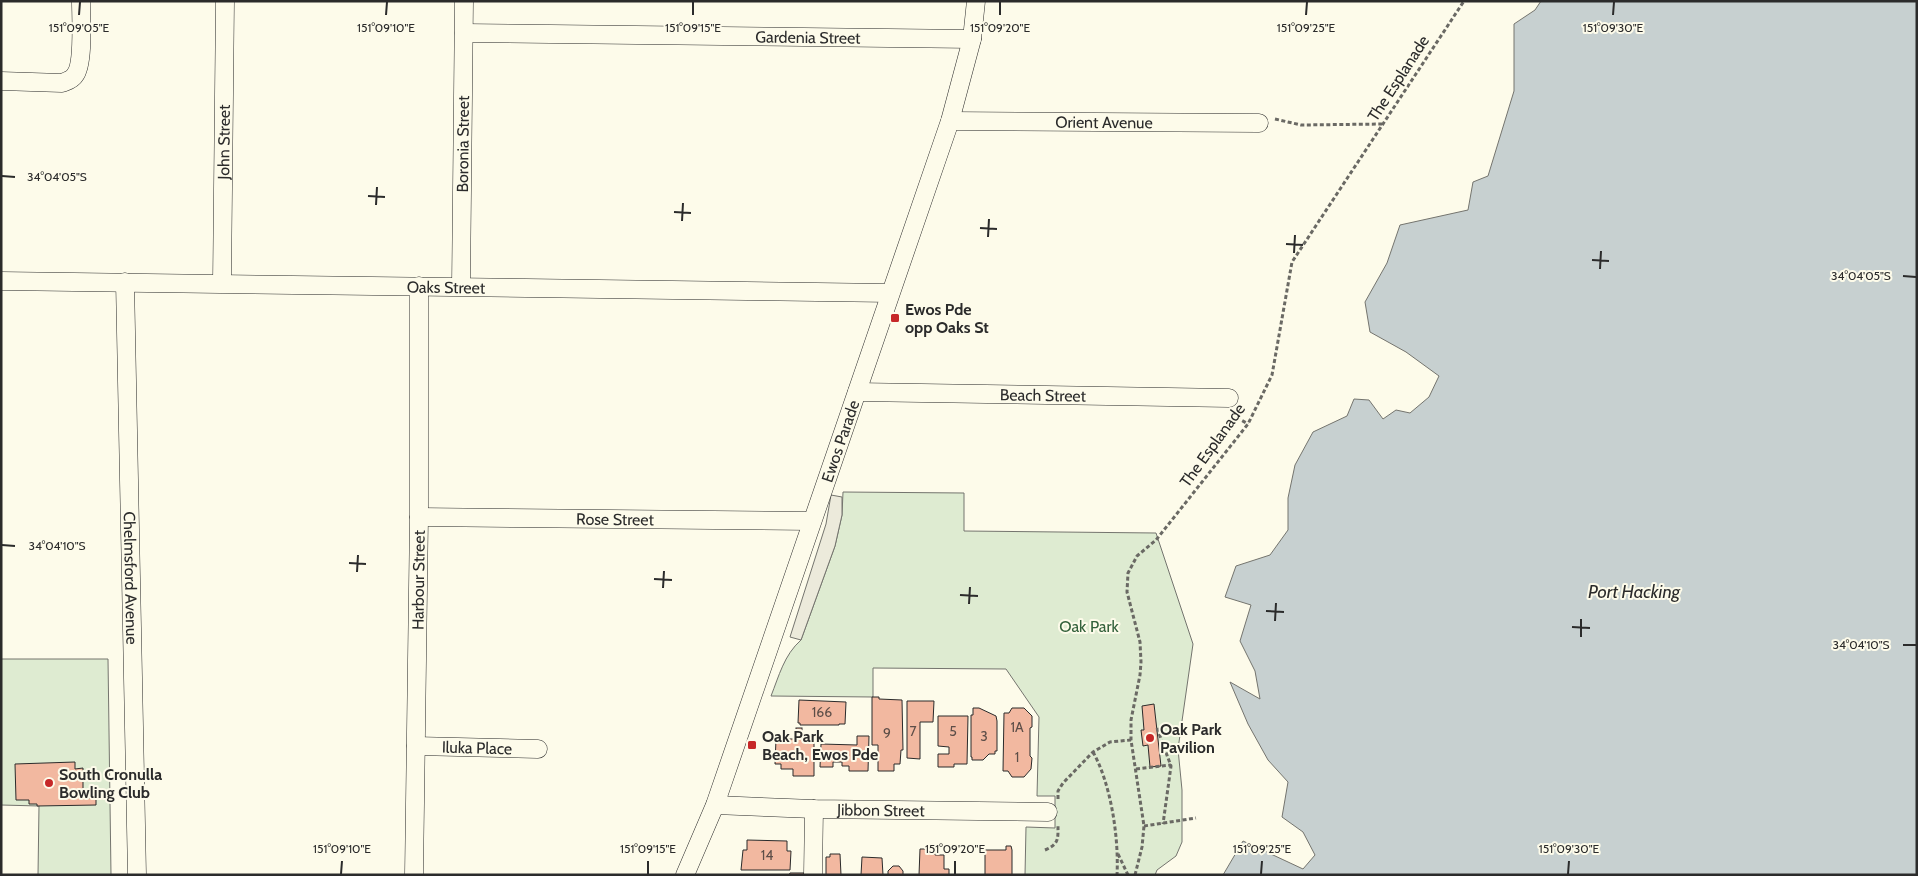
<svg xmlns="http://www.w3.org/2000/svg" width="1918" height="876" font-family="Cabin,sans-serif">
<rect width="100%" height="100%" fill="#fdfbea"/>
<!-- green -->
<g fill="#deebd1" stroke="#74746e">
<path d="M843,492L964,493V531L1156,533L1193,644L1178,749L1182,790V842L1176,856L1157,870L1155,875H1025L1026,827L1055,828V796H1037L1039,717L1006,669L873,668V697L771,696C779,676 784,655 801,640L835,546L842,515Z"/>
<polygon points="1,659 108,659 111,875 38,875 39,806 1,805"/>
</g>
<!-- parking -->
<polygon fill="#eceadb" stroke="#74746e" points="831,495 842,497 842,515 835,546 801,640 790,637 826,524"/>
<!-- water -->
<polygon fill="#c7d0d0" stroke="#74746e" points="1541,1 1917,1 1917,875 1223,875 1243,841 1303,869 1315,855 1303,832 1282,817 1288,782 1268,760 1248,724 1230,682 1260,699 1255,671 1240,641 1251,605 1225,597 1236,566 1270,555 1288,530 1288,498 1295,465 1313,432 1347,416 1354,399 1369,400 1383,419 1396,410 1410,413 1429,397 1439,376 1406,352 1370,332 1365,302 1387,263 1400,225 1468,210 1473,182 1488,176 1514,91 1514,24 1535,10"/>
<!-- building -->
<g fill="#f2b8a0" stroke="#2b2b2b">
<polygon points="872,697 879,697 879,699 902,700 903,750 901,750 900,764 894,764 894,771 878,771 878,745 872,745"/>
<polygon points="799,700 846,702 845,724 839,724 839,725 800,725 800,723 798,723"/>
<polygon points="907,701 934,701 933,722 920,722 920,759 907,758"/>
<polygon points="1154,704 1161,766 1150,767 1148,745 1143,746 1141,730 1144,730 1142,706"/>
<polygon points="973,708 979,708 996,716 997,721 997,751 995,751 995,754 989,754 983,760 972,760 972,757 971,757 971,715 973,715"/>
<polygon points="1012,708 1024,708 1032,716 1032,727 1030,728 1030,756 1032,758 1031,769 1024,777 1012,777 1008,771 1003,771 1004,713 1009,713"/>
<polygon points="938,716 968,716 967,764 954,764 954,767 938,767 938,754 949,754 949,747 938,746"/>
<rect x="796" y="728" width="6" height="4"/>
<polygon points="857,736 869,736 868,771 849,771 849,766 842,766 842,762 833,762 833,767 820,767 821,744 857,745"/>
<polygon points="798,737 814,737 814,776 793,776 793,769 781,769 781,764 775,764 776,739 797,739"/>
<polygon points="75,762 75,769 83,768 83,798 96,798 96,805 37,806 37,804 29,804 29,800 16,800 15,764"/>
<polygon points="747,840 787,841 787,851 791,851 790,870 741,870 743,850 747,850"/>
<polygon points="1006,846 1011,846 1012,850 1012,875 985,875 985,850 1006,850"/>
<polygon points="920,849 935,849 935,855 944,855 944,869 949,869 949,875 919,875"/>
<polygon points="830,854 840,854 841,875 826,875 826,857 830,857"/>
<polygon points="862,857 882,858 883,875 861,875"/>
<polygon points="893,866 899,866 903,871 903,875 888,875 888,871"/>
<polygon points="790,873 804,873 804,875 789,875"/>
</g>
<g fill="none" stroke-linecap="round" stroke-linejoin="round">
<defs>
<g id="minor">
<path id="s1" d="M464,33L972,39"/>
<path d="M1,81L62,83C67,81 72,80 75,75C84,64 81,17 81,1"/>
<path id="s2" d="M950,121L1259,123"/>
<path id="s3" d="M1,281L890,293"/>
<path id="s4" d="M125,282L137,875"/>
<path id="s5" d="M222,283L225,1"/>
<path id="s6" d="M461,286L464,1"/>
<path id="s7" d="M857,392L1229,398"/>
<path id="s8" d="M419,517L811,521"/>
<path id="s9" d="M416,746L538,749"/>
<path id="s10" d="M715,805L814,809L1048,812"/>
<path id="s11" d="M414,875L419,517V286"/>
<path id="s12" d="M685,875L715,805L950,121L972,39L976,1"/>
<polyline points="813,875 814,809"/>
</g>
</defs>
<!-- minor casing -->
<use href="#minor" stroke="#2b2b2b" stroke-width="19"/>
<!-- path -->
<g stroke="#6a6964" stroke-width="3" stroke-dasharray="4 2.5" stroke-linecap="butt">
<polyline points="1275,119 1301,125 1382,124"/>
<polyline points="1231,414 1248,424"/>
<polyline points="1157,728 1171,766 1163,824"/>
<path d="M1093,752C1111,784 1119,838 1117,875"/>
<polyline points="1136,769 1171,765"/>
<polyline points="1058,799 1058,791 1063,783 1093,752 1110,742 1131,740"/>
<polyline points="1144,826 1196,818"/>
<path d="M1045,850C1059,844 1058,839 1058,825"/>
<polyline points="1118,854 1128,875"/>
<polyline points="1135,875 1142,847 1144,826 1131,740 1131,720 1140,675 1141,662 1140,642 1127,592 1128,573 1137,556 1156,540 1248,424 1272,375 1292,262 1464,1"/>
</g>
<!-- minor -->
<use href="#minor" stroke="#fdfbea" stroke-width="18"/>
</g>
<!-- ticks -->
<path fill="none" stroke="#2b2b2b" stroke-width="2" d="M79,15L80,2M386,15L387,2M693,15V2M1000,15V2M1306,15L1307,2M1613,15L1614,2M2,176L15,177M368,196L385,197M376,205L377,187M674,212L691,213M682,221L683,203M980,228L997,229M988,237L989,219M1286,244L1303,245M1294,253L1295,235M1592,260L1609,261M1600,269L1601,251M1903,276L1916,277M2,545L15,546M349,563L366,564M357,572L358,555M654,579L672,580M663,588L664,571M960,595L978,596M969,604L970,587M1266,611L1284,612M1275,621L1276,603M1572,627L1590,628M1581,637V619M1903,645H1916M341,874L342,861M648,874V861M955,874V861M1261,874L1262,861M1568,874L1569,861"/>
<!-- markers -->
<g fill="#c62828" stroke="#fdfbea" stroke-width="2">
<rect x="890" y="313" width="10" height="10" rx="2.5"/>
<circle cx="1150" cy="738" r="5"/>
<rect x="747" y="740" width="10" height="10" rx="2.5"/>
<circle cx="49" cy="783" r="5"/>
</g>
<g text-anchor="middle" stroke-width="4" stroke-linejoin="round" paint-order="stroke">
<!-- number labels -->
<g font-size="14" fill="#5d4e48">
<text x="822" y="717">166</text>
<text x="1017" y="732">1A</text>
<text x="913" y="736">7</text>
<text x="953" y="736">5</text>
<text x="887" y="738">9</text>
<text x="984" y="741">3</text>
<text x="1017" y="762">1</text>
<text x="767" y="860">14</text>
</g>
<!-- street labels -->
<g font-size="16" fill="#2b2b2b" stroke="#fdfbea">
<text dy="6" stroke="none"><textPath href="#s1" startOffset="344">Gardenia Street</textPath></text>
<text transform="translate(1398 78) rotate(-57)" y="6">The Esplanade</text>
<text dy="6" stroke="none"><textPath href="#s2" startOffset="154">Orient Avenue</textPath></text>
<text dy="6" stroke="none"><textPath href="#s5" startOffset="141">John Street</textPath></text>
<text dy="6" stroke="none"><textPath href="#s6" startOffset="142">Boronia Street</textPath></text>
<text dy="6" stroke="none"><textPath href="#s3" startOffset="445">Oaks Street</textPath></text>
<text dy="6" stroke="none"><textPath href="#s7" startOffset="186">Beach Street</textPath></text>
<text dy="6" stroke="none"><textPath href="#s12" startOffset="461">Ewos Parade</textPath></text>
<text transform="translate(1212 445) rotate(-54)" y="6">The Esplanade</text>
<text dy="6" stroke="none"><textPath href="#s8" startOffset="196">Rose Street</textPath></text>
<text dy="6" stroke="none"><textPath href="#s4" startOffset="296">Chelmsford Avenue</textPath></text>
<text dy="6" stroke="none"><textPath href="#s11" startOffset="295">Harbour Street</textPath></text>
<text dy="6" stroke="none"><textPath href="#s9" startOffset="61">Iluka Place</textPath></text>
<text dy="6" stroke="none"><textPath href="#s10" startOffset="166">Jibbon Street</textPath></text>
</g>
<!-- poi labels -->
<g font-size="16" font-weight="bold" fill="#2b2b2b" stroke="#fdfbea" text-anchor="start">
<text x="905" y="315">Ewos Pde<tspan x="905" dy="18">opp Oaks St</tspan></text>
<text x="1160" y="735">Oak Park<tspan x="1160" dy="18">Pavilion</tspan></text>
<text x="762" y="742">Oak Park<tspan x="762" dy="18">Beach, Ewos Pde</tspan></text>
<text x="59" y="780">South Cronulla<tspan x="59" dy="18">Bowling Club</tspan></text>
</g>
<!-- park labels -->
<g font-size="16" fill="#34623c" stroke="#fdfbea">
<text x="1089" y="632">Oak Park</text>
</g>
<!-- water labels -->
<g font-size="18" font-style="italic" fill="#2b2b2b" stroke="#fdfbea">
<text x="1634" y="598">Port Hacking</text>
</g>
</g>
<g font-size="12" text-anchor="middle" fill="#2b2b2b" stroke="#fdfbea" stroke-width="4" stroke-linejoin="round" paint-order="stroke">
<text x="79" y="32">151°09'05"E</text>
<text x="386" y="32">151°09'10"E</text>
<text x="693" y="32">151°09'15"E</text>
<text x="1000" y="32">151°09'20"E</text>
<text x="1306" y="32">151°09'25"E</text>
<text x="1613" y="32">151°09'30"E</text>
<text x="57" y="181">34°04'05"S</text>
<text x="1861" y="280">34°04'05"S</text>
<text x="57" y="550">34°04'10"S</text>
<text x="1861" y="649">34°04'10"S</text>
<text x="342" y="853">151°09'10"E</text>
<text x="648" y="853">151°09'15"E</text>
<text x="955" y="853">151°09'20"E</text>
<text x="1262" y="853">151°09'25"E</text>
<text x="1569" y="853">151°09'30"E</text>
</g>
<!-- border -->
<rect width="1918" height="876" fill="none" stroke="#2b2b2b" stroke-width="5"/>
</svg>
